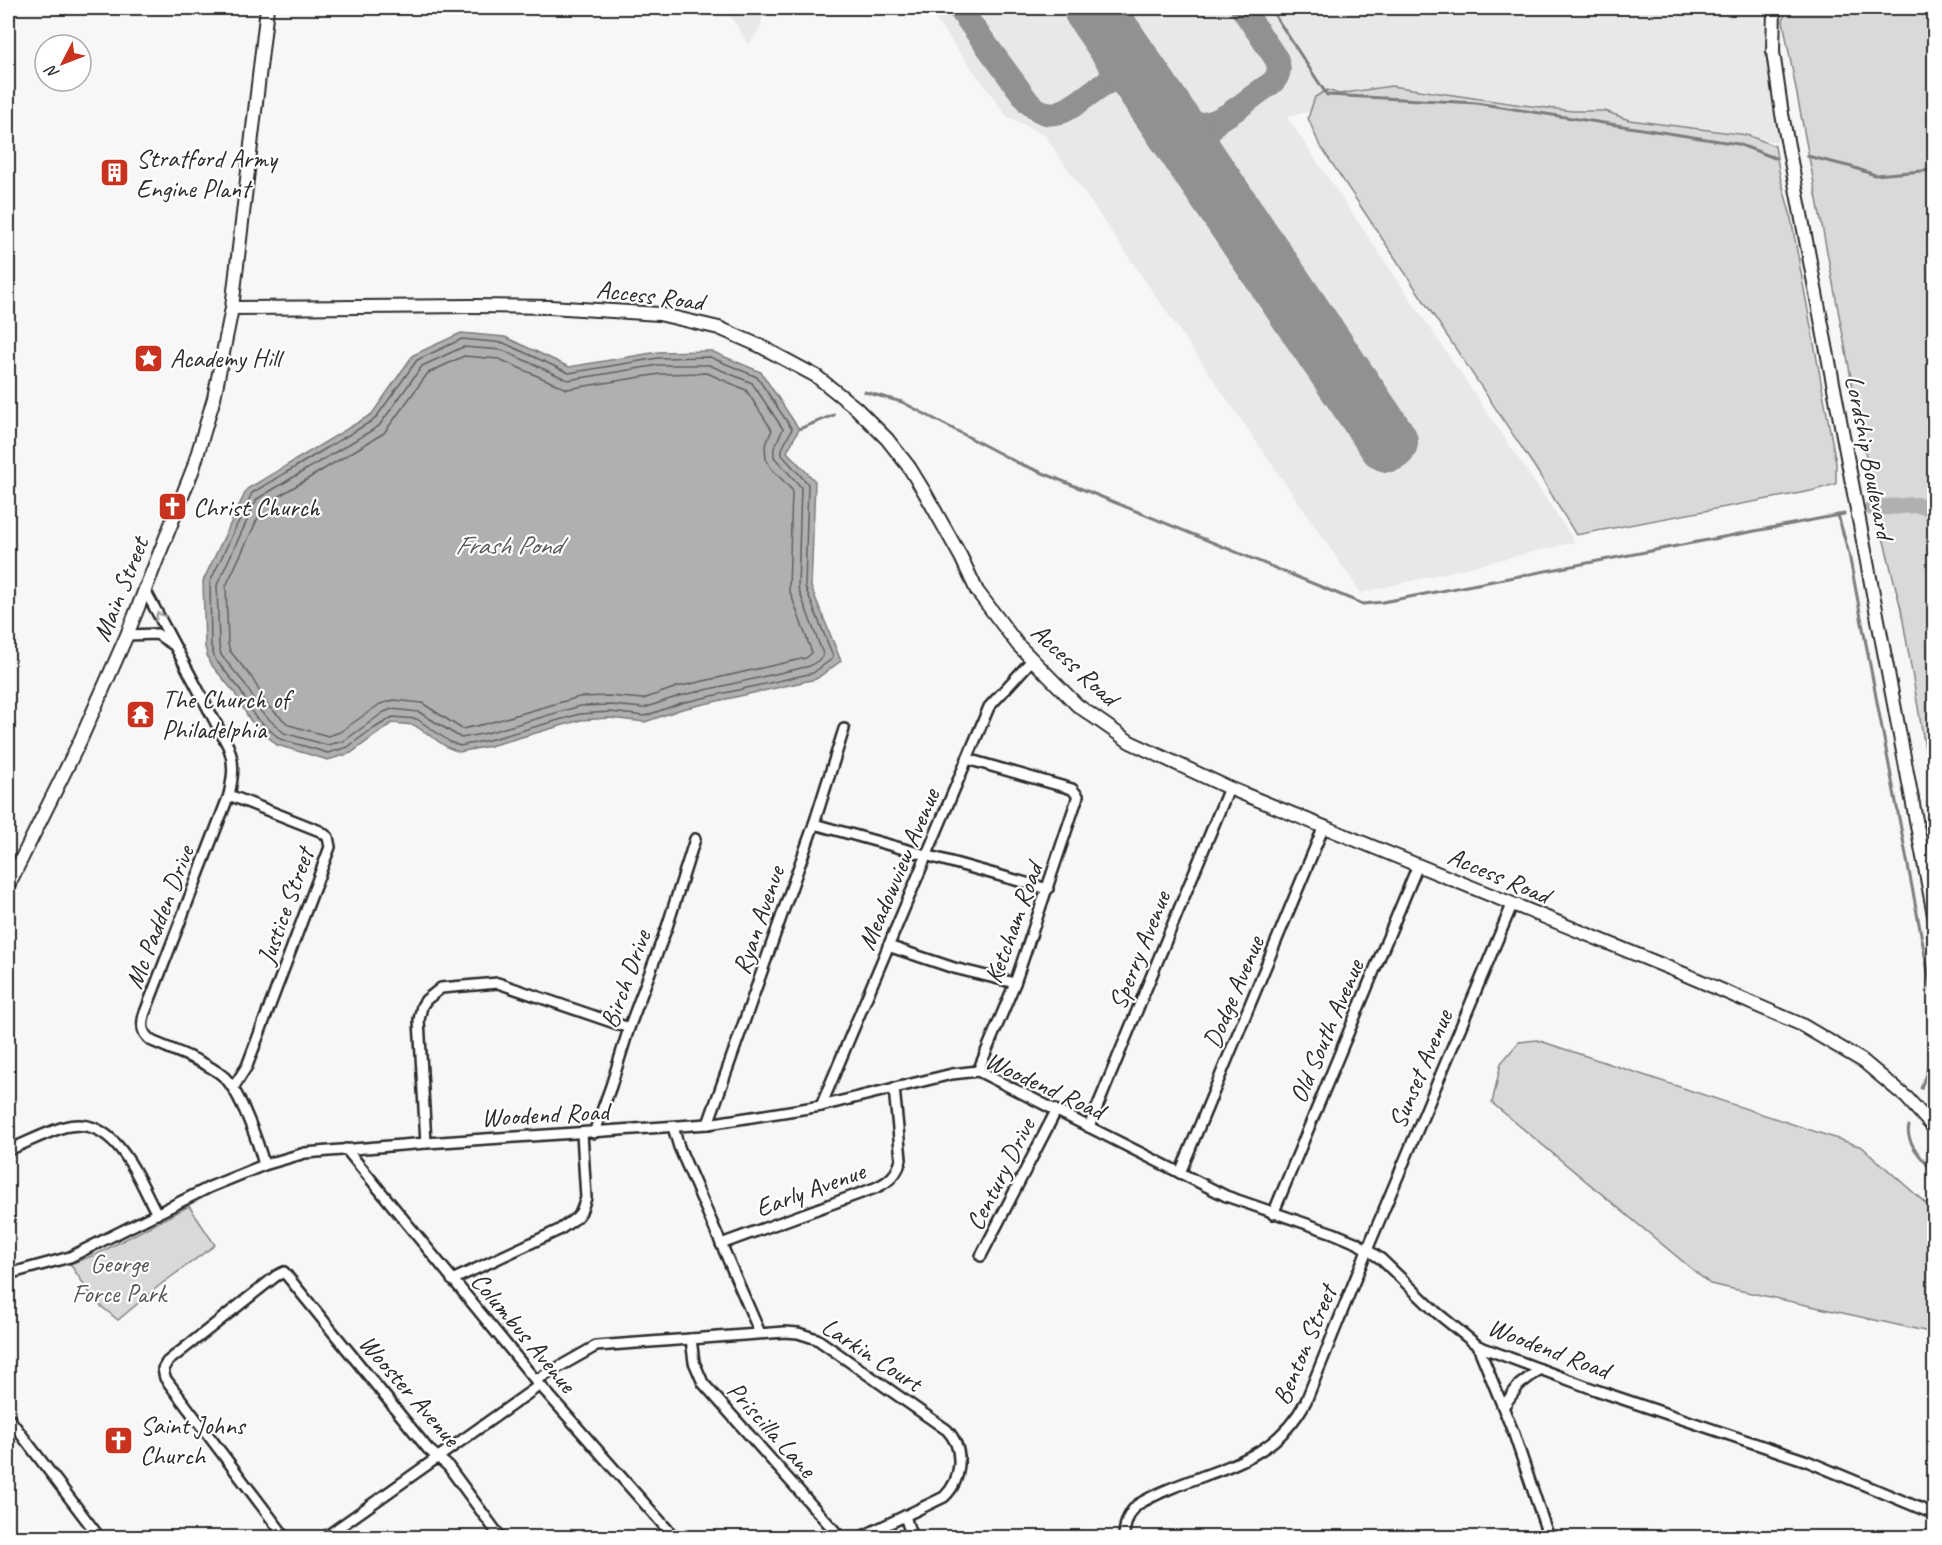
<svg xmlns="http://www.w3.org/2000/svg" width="1942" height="1545" font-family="Caveat,sans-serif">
<rect width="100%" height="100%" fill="#f7f7f7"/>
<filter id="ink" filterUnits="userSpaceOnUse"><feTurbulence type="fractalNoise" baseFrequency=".0167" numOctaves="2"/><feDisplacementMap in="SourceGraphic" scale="12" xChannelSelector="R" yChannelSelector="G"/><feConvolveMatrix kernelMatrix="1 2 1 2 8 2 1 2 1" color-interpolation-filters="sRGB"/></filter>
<g filter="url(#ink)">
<!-- built -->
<g fill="#e8e8e8">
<polygon points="714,8 765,8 760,29 748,44 728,12"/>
<polygon points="927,8 1764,8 1763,19 1781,142 1368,98 1287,117 1575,542 1361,593 1045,136 1007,116"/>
</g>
<!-- green -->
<g fill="#d9d9d9" stroke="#828282" stroke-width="1.5">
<polygon points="1786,8 1934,8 1934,800 1901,609 1876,509 1783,21"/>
<polygon points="1391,86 1515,104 1572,111 1605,111 1629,120 1747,135 1775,146 1780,176 1790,213 1836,463 1836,484 1811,491 1576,535 1536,469 1319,144 1308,118 1315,97 1327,90 1339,94"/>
<polygon points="1537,1040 1862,1147 1931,1208 1934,1217 1934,1333 1710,1284 1492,1103 1501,1063 1519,1042"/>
<polygon points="189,1206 215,1245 160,1285 118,1320 96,1302 70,1264 97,1254"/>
</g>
<!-- water -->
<polygon fill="#b0b0b0" stroke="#7b7b7b" stroke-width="1.5" points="461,333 505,337 569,367 658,352 711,351 761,372 799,429 787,452 815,481 811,587 841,661 816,679 682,709 645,722 610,718 581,720 490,746 459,752 447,747 414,725 392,723 351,753 328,760 277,745 250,720 234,692 209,662 205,647 203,581 247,489 372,414 413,355"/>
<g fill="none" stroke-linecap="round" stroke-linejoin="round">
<!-- shore -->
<g stroke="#606060" stroke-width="1.5">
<polygon points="462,339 504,343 569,373 658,358 710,357 757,377 792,429 782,449 782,455 808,484 805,587 833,656 832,659 813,673 681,703 645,716 610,712 580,714 489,740 460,746 450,742 417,719 393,717 368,732 348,747 328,753 280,739 255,717 239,688 215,659 211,646 210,582 252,493 375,419 417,360"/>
<polygon points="463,347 502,350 568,380 659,365 709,365 752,383 783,429 774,448 774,457 801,487 798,588 823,654 823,657 810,666 679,696 644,708 611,705 580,706 487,733 461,738 419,712 392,709 384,712 344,741 327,745 284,733 261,712 245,684 221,655 219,645 217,585 257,499 379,426 422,366"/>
<polygon points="464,356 499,359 567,389 660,374 707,373 746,390 772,430 765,446 766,459 771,468 792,490 789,589 812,653 806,658 677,687 643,699 609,696 579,697 485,724 462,729 422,703 394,700 380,704 340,732 328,736 289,725 268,706 252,678 230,651 228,644 226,586 264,505 384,433 428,373"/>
</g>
<!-- stream -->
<g stroke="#7b7b7b" stroke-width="3">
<polyline points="1270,8 1327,95 1476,103 1738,144 1775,158"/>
<polyline points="1807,156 1852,167 1875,175 1934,170"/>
<polyline points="865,392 902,402 1016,462 1363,604 1383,602 1844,514"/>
<polyline points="799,429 834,415"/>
<polyline points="1838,515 1849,554 1934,1003"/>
<polyline points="1921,1088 1932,1057 1934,1039"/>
<path d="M1909,1126C1904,1142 1925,1161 1934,1173"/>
</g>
<!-- river -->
<polyline stroke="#b0b0b0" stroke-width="16" points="1872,508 1917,505 1934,508"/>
<!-- taxiway -->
<g stroke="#919191" stroke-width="24">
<path d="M959,8L1029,103C1064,137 1090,78 1124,78C1134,78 1142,85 1149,90"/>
<path d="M1109,82C1120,66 1120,61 1117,42"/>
<path d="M1164,112C1210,142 1231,110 1269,85C1278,79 1281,70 1277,60L1242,8"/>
<path d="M1205,173C1202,151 1202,137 1218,120"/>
</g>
<!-- runway -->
<polyline stroke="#919191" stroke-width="60" points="1093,8 1388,442"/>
<defs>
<g id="minor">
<path d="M144,588L228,746C235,763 233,777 229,795L144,1015C141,1026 142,1034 152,1041C174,1051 203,1060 223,1076C239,1089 259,1144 264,1165"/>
<polyline points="127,635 157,634 172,644"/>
<polyline points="967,759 1072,789 1078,796 1015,983 978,1071"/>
<polyline points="229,795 320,831 328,837 330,847 247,1066 233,1088"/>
<polyline points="814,824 1048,889"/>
<polyline points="888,946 954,968 1015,983"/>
<polyline points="821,1106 989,707 1032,660"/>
<polyline points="708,1124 814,824 844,729"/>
<polyline points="673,1127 679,1147 760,1333"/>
<polyline points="1089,1127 1229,788"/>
<polyline points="594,1133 611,1086 629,1028 667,927 695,839"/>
<polyline points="426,1143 419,1020 422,1006 426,1000 441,988 498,983 629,1028"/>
<polyline points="346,1149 532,1376 675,1538"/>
<path d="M8,1150C26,1143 45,1133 64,1127C116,1113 138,1179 157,1214"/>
<polyline points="1180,1173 1324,826"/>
<polyline points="1273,1214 1418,865"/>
<path d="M721,1244L875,1188C889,1182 898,1174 901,1159L894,1088"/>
<polyline points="981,1256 1056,1111"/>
<polyline points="8,1274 70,1257 210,1187 264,1165 305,1153 426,1143 708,1124 821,1106 952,1074 978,1071 1226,1196 1333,1233 1357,1243 1381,1259 1436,1312 1478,1346 1596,1390 1807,1461 1934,1514"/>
<polyline points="452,1280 559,1230 576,1218 581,1212 586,1198 582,1133"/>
<polyline points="691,1339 694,1362 703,1383 841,1538"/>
<polyline points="1478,1346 1514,1434 1549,1538"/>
<path d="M536,1380L596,1346L785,1332L798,1333L817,1339L947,1430C965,1449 962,1480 944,1497L859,1538"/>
<polyline points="1503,1407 1519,1385 1540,1369"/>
<polyline points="8,1417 100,1538"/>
<polyline points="905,1516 912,1538"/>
<polyline points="286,1538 165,1378 163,1369 167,1362 276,1276 284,1272 428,1449 448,1466 501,1538"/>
<polyline points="324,1538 540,1385"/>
<path d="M1124,1538C1124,1524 1128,1514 1137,1505C1198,1468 1269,1472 1306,1401L1367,1250L1512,905"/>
</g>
<g id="major">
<polyline points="1774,8 1773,52 1782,114 1934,915"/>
<polyline points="232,308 473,306 550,307 659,314 719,328 760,346 816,376 856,408 887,439 909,467 925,493 961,557 977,591 1018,645 1077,705 1130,742 1229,788 1684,974 1800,1024 1863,1061 1907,1098 1934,1128"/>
<polyline points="8,886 80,741 127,635 193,469 214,398 232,308 267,8"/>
</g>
</defs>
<!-- minor casing -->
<use href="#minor" stroke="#2b2b2b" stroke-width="14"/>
<!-- major casing -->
<use href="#major" stroke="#2b2b2b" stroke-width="16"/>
<!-- minor -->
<use href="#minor" stroke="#fff" stroke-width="9"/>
<!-- major -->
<use href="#major" stroke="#fff" stroke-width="12"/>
</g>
<!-- one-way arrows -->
<defs><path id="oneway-chevron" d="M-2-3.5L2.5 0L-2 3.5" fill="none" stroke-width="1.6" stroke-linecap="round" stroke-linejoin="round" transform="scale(1.5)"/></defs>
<use stroke="#a0a0a0" href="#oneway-chevron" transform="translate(159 616) rotate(-117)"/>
</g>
<!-- icons -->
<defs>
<symbol id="building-square" viewBox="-11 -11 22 22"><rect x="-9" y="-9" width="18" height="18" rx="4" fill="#c8321e" stroke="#fff"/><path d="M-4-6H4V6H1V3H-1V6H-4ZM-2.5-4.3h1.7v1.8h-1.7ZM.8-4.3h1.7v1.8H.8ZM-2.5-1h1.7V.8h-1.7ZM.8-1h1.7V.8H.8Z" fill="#fff"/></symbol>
<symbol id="sight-square" viewBox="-11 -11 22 22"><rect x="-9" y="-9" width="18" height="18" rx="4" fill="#c8321e" stroke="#fff"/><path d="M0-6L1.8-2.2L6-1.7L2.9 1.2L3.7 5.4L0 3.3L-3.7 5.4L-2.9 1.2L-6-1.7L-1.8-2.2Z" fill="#fff"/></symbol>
<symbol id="church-square" viewBox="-11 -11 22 22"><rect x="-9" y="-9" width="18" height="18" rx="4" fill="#c8321e" stroke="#fff"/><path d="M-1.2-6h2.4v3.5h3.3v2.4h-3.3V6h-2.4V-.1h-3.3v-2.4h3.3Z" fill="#fff"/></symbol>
<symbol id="temple-square" viewBox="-11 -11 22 22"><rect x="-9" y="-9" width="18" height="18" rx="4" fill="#c8321e" stroke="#fff"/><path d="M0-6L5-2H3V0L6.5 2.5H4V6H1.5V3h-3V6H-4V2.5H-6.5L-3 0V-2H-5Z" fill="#fff"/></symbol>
</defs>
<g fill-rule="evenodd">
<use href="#building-square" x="98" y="156" width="33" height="33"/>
<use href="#sight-square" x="132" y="342" width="33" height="33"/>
<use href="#church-square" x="156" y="490" width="33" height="33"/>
<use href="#temple-square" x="124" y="698" width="33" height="33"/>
<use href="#church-square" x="102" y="1424" width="33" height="33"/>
</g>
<g text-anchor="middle" stroke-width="4.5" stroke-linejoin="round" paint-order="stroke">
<!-- poi labels -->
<g font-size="26" fill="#2b2b2b" stroke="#fff" text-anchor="start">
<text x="136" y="167">Stratford Army<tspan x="136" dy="30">Engine Plant</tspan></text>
<text x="170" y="367">Academy Hill</text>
<text x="193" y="516">Christ Church</text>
<text x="162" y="708">The Church of<tspan x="162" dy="30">Philadelphia</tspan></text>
<text x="140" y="1434">Saint Johns<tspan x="140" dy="30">Church</tspan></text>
</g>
<!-- street labels -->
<g font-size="26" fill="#2b2b2b" stroke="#fff">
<text transform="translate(650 295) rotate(7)" y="9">Access Road</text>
<text transform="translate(1870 457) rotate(79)" y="9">Lordship Boulevard</text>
<text transform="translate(120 589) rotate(-68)" y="9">Main Street</text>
<text transform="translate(1075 664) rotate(43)" y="9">Access Road</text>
<text transform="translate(898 869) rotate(-67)" y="9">Meadowview Avenue</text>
<text transform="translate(1499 875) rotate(23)" y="9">Access Road</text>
<text transform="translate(285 906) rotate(-70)" y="9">Justice Street</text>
<text transform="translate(159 917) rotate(-69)" y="9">Mc Padden Drive</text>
<text transform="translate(758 920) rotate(-71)" y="9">Ryan Avenue</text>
<text transform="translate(1013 923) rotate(-70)" y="9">Ketcham Road</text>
<text transform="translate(1139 950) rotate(-68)" y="9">Sperry Avenue</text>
<text transform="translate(625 979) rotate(-70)" y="9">Birch Drive</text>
<text transform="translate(1233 992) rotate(-67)" y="9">Dodge Avenue</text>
<text transform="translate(1326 1031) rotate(-67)" y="9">Old South Avenue</text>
<text transform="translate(1420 1069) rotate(-67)" y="9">Sunset Avenue</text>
<text transform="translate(1045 1085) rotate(25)" y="9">Woodend Road</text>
<text transform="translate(545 1114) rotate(-3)" y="9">Woodend Road</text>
<text transform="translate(1000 1174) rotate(-63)" y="9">Century Drive</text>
<text transform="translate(810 1189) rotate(-20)" y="9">Early Avenue</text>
<text transform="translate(524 1332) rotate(50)" y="9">Columbus Avenue</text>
<text transform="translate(1304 1345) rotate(-67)" y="9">Benton Street</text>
<text transform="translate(1549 1348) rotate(21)" y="9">Woodend Road</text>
<text transform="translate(872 1354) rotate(33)" y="9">Larkin Court</text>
<text transform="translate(410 1390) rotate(49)" y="9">Wooster Avenue</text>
<text transform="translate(772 1429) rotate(48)" y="9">Priscilla Lane</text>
</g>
<!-- park labels -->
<g font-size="26" fill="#565656" stroke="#fff">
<text x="119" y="1272">George<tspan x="119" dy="30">Force Park</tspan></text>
</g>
<!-- water labels -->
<g font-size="27" font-style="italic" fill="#5a5a5a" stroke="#fff">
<text x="508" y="554">Frash Pond</text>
</g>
</g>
<!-- margin -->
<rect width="1942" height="1545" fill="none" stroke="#fff" stroke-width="30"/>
<rect x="15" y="15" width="1912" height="1515" fill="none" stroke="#2b2b2b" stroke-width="2" filter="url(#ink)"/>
<!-- north arrow -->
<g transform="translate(63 63) rotate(228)"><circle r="28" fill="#ffffff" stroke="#aaaaaa" stroke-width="1.5"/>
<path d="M0-4.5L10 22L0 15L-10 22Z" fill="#c8321e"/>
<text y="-9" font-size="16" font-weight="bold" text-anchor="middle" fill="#2b2b2b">N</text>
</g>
</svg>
